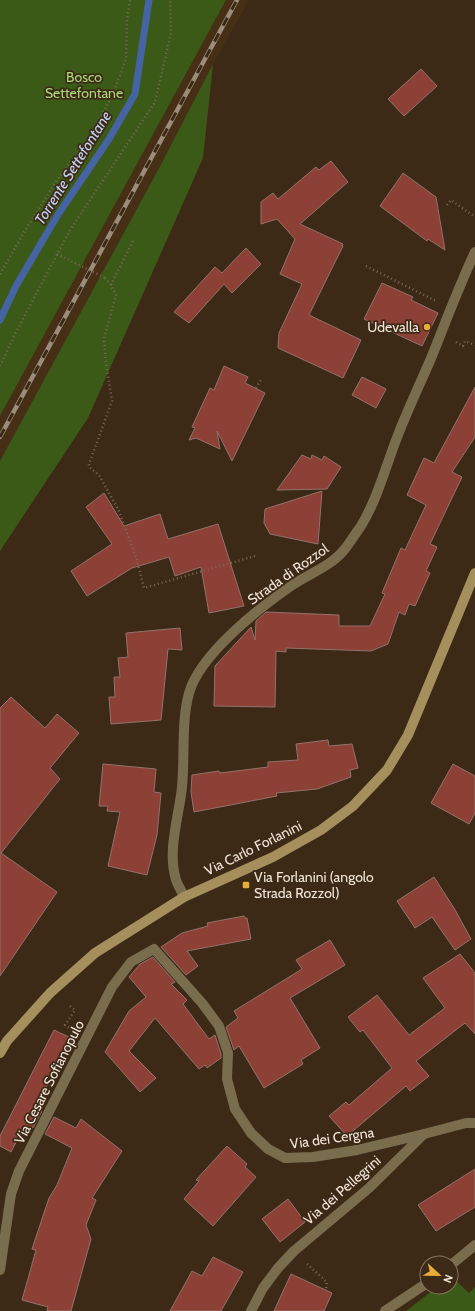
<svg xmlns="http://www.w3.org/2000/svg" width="475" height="1311" font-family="Cabin,sans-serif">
<rect width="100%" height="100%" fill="#3d2a16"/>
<!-- built -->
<polygon fill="#462f14" points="226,0 249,0 213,64 158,170 0,461 0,416"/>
<!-- green -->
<g fill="#3b5a17">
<polygon points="0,0 226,0 0,416"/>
<polygon points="213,64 203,158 88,418 0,551 0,461 158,170"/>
<polygon points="451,1276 469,1293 475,1287 475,1311 406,1311 437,1287 451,1287"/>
</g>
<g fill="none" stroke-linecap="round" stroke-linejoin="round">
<!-- stream -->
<polyline stroke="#4664a3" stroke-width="7" points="0,320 16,286 57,216 109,139 135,94 149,0"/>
</g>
<!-- building -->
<g fill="#8d4035" stroke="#92726c">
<polygon points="421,69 437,86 404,116 388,99"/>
<polygon points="331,161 348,182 300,224 343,244 342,246 343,246 309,315 361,340 343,378 278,348 279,333 302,284 280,274 295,239 277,219 261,224 261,202 273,193 278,199 316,167 319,170"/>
<polygon points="403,173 436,197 445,250 428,239 427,241 380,206"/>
<polygon points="246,248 261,264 232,293 224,284 189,323 174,312 215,267 222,273"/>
<polygon points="382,283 413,297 411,300 438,313 422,346 364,319"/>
<polygon points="224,366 248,377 245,383 265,393 232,461 217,431 220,449 196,438 189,440 195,428 192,427 210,388 214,390"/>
<polygon points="362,377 386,389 376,408 352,395"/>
<polygon points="475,387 475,437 452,472 462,477 430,544 437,547 426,571 430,573 415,606 409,604 405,615 399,612 388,644 371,651 286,648 286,652 276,651 275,707 214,706 215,666 251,627 255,640 256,621 266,612 339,615 339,626 370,626 385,594 382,593 401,548 405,550 426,505 407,495 424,458 434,463"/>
<polygon points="302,455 311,459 312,455 322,460 324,456 341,467 327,489 277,490"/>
<polygon points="322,491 318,544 270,534 264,523 265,509"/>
<polygon points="104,493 124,526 160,514 168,539 218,524 244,606 209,613 201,567 175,576 169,557 132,568 87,596 71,571 112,544 86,507"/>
<polygon points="180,628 182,650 168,649 161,720 111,724 109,697 115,697 114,677 120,677 118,658 128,657 126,633"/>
<polygon points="11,697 45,728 57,714 79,733 50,768 60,779 1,853 57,892 0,976 0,708"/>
<polygon points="328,740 329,746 352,744 358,768 350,770 351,777 317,789 276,793 277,796 194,812 191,792 192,775 219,771 220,773 268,767 268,762 298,760 296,744"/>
<polygon points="103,764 156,769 154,792 161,793 157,835 147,875 108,866 120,812 107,811 108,806 99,806"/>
<polygon points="453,764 475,776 475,813 469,824 431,803"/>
<polygon points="434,877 454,908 471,939 455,950 432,917 415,928 397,901"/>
<polygon points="244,916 245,918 247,918 251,939 187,951 198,966 186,975 161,947 182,933 208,926 207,923"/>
<polygon points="330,940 345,965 290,998 320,1048 301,1060 303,1064 264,1088 239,1046 234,1050 226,1027 238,1018 234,1011 302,969 296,960"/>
<polygon points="460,954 475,973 475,1034 465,1023 416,1061 429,1076 410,1091 406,1086 347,1136 329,1116 346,1102 349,1105 392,1068 363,1030 360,1032 348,1017 377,995 409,1035 445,1008 423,978"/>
<polygon points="153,957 175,982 171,984 187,1000 183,1004 209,1039 215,1035 221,1054 221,1058 207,1068 205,1065 199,1069 155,1018 129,1051 156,1078 140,1092 105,1052 129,1011 146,997 129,977 140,964"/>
<polygon points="54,1030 73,1039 35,1107 42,1111 33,1128 32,1128 28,1134 22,1131 11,1152 0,1146 0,1136"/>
<polygon points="54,1117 76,1128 81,1119 122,1151 92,1198 96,1200 86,1225 91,1239 71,1311 47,1311 48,1307 22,1300 36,1250 32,1249 49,1198 57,1185 72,1148 45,1134"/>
<polygon points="227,1146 247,1164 245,1167 256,1177 213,1226 184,1199 199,1181 196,1180"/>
<polygon points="475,1169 475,1207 436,1231 418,1205"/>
<polygon points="288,1199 305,1222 280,1242 262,1219"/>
<polygon points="213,1257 243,1272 221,1311 170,1311 192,1271 202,1276"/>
<polygon points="291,1274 332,1293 324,1311 274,1311"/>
</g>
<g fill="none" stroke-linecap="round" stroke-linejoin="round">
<!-- path -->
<g stroke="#7a6958" stroke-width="2.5" stroke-dasharray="1 3" stroke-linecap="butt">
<polyline points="447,205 451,200 475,217"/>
<polyline points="57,254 75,263"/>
<polyline points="366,266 436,301"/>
<polyline points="0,274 26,229 57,180 91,135 112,96 126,59 127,20 130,0"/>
<polyline points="105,278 111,285 116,295 104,339 106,363 112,401 89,464 89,467 99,475 119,511 136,557 144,588 255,556"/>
<polyline points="111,285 133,241"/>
<polyline points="456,342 463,346 465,341 475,345"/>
<polyline points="0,366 15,334 70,230 155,102 171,33 170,0"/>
<polyline points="256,388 262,378"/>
<polyline points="70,1006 75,1010 65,1025 72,1030"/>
<polyline points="307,1264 327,1282 326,1290"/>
</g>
<!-- street -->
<g stroke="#7a6d4e" stroke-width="10">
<path d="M184,897C182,891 178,886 176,880C167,850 179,817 182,787C185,756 181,723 189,693C200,654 258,609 291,586C308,574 330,567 344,550C350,543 355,534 361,526C378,498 386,465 398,435C408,409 421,382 432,356C446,321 459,286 475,252"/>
<polyline points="451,1265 475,1245"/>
<polyline points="0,1270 11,1194 19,1171 112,987 131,962 154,949 202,1003 219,1026 228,1053 227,1079 235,1109 251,1133 268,1149 285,1158 313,1157 357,1150 424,1134"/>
<polyline points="251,1311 263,1288 278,1268 294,1251 369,1188 424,1134 466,1123 475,1123"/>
<polyline points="385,1311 427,1283"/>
</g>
<!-- secondary -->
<polyline stroke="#a48f5d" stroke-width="10" points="0,1053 7,1041 50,993 95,953 184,897 273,857 321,830 353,806 387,770 408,735 475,573"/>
<defs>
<polyline id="rail" points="0,437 237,0"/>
</defs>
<!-- rail casing -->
<use href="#rail" stroke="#9b8c7c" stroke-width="4.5"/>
<!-- rail -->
<use href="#rail" stroke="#3d2a16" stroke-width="3" stroke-dasharray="9" stroke-linecap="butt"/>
<!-- path-bridge -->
<polyline stroke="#7a6958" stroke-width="2.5" stroke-dasharray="1 3" stroke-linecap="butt" points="75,263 105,278"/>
</g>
<!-- markers -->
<g fill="#e8ac37" stroke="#3d2a16" stroke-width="1.5">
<circle cx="427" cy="327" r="4"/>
<rect x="242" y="881" width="8" height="8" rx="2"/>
</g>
<g text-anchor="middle" stroke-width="3.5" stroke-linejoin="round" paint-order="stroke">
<!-- park labels -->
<g font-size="14" fill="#a9da79" stroke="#3d2a16">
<text x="84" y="82">Bosco<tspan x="84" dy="16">Settefontane</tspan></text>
</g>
<!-- poi labels -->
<g font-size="14" fill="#f2e6da" stroke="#3d2a16" text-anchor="end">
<text x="419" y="332">Udevalla</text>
<text x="254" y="882" text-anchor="start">Via Forlanini (angolo<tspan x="254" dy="16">Strada Rozzol)</tspan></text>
</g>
<!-- street labels -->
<g font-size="14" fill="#f2e6da" stroke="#3d2a16">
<text transform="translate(288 574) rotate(-35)" y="5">Strada di Rozzol</text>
<text transform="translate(253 848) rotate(-26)" y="5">Via Carlo Forlanini</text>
<text transform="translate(49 1082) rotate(-63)" y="5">Via Cesare Sofianopulo</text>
<text transform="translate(332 1138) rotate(-8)" y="5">Via dei Cergna</text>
<text transform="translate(342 1190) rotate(-41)" y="5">Via dei Pellegrini</text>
</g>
<!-- water labels -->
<g font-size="15" font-style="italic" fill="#c0d3f7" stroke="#3d2a16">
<text transform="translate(73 168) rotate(-58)" y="5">Torrente Settefontane</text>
</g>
</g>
<!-- north arrow -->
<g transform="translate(439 1275) rotate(112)"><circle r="19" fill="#3d2a16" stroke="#857564"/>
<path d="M0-3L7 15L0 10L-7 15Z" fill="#e8ac37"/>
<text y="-6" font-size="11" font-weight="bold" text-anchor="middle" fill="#f2e6da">N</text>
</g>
</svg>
